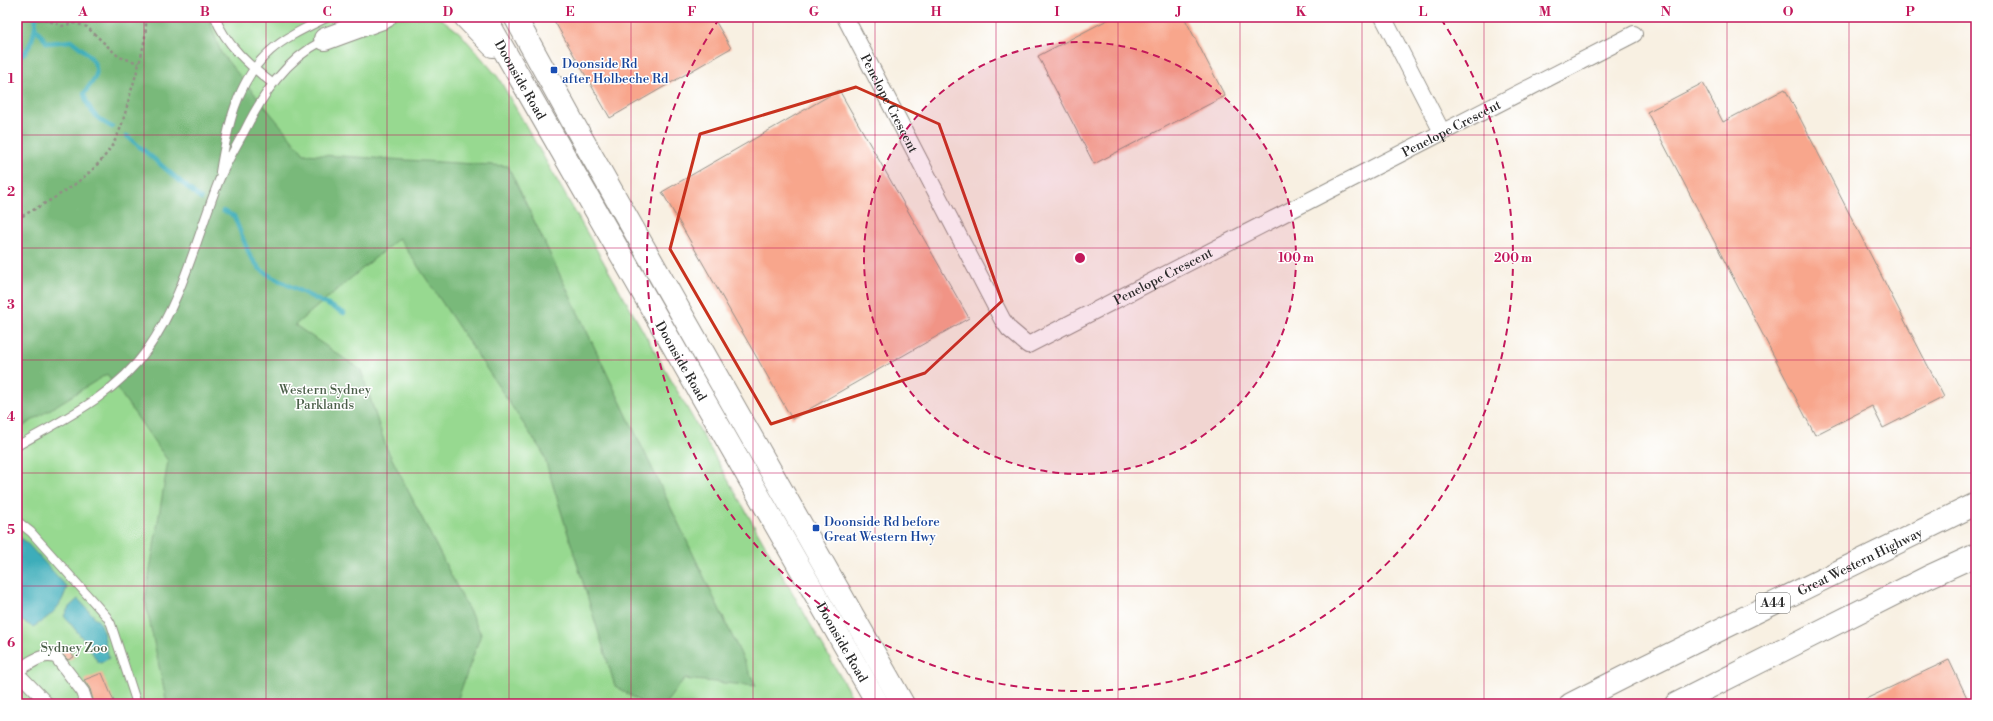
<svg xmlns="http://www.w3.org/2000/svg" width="1993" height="721" font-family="'Libre Bodoni',serif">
<rect width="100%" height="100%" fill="#fff"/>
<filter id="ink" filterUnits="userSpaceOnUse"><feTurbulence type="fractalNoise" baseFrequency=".025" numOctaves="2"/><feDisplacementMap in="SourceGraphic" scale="8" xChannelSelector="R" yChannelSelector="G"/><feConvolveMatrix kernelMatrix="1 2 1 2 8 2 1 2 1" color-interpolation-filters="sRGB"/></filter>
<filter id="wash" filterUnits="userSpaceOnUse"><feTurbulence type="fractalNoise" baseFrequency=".012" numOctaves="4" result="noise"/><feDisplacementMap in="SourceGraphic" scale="16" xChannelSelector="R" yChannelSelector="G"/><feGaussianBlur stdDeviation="0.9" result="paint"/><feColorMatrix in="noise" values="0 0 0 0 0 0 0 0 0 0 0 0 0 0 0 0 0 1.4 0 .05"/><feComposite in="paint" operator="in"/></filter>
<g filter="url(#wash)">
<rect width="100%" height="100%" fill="#f8f0e2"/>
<!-- green -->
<polygon fill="#97d990" stroke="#61825e" points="17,17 439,17 460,33 498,77 856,704 17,704"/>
<!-- forest -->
<polygon fill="#79b97a" stroke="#527252" points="17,17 208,17 221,53 304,154 508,166 756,686 684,679 665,704 644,704 615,686 543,453 399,238 295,325 361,370 386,447 481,634 456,704 167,704 145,600 168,461 107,374 17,430"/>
<!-- water -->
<g fill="#3dadba" stroke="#346c72">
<path d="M17,536L25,541L67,587C61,608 51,616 33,627L17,618Z"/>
<polygon points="78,599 101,624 109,658 101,663 98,662 84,640 64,616 69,607"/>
</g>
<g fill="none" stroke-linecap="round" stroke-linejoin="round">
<!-- stream -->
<g stroke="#3dadba" stroke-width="4.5">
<path d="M36,28L47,43L72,41C83,50 99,60 96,75C94,81 87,88 84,94C89,111 96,119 112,127"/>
<path d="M17,58C32,51 35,32 36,17"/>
<polyline points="127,136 201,199"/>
<polyline points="223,211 234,216 250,256 260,269 272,277 344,313"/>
</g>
</g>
<g id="blocks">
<!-- building -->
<g fill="#f8a68c">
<polygon points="552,17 713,17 731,48 610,118"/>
<polygon points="1113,17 1184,17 1225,96 1094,164 1038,56"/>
<polygon points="1703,83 1723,122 1785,89 1944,397 1883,428 1872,406 1815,435 1647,112"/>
<polygon points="839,90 969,318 792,419 662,192"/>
<polygon points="67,646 74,657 68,660 59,651"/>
<polygon points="1949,660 1970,704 1855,704"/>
<polygon points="102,673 110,692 115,704 94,704 90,689 84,680"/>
</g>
</g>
</g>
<g filter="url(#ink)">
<use href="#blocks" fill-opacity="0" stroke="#928e86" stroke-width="1"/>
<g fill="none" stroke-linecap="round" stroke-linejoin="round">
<defs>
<g id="service">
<path d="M215,17C225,44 250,66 272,83"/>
<path d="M220,172C227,130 236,81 270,51C287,36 308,27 328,17"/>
<path d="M17,446C64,419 115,395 147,350C182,301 196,239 218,183C225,165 235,148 244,132C263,94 285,60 324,40"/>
<polyline points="17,521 31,532 107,617 111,624 137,704"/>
</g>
<g id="pedestrian">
<path d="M17,671C29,664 43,651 57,658L83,692L87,704"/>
<polyline points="17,672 48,704"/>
</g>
<g id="minor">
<path id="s1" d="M845,17L1002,319L1009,329L1028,345L1634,34"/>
<polyline points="1383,17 1442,132"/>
</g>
<g id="primary">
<polyline points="465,17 493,46"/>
<path id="s2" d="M485,17L878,704"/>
<polyline points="515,17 576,128 903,704"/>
<polyline points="325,39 385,17"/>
</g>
<g id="trunk">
<path id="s3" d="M1571,704L1642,668L1976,504"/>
<polyline points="1676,704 1928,577 1976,555"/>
</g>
</defs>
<!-- service casing -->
<use href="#service" stroke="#928e86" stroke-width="10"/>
<!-- pedestrian casing -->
<use href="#pedestrian" stroke="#928e86" stroke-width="14"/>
<!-- minor casing -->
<use href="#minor" stroke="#928e86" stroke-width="18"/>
<!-- primary casing -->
<use href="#primary" stroke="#928e86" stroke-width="24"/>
<!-- trunk casing -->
<use href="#trunk" stroke="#928e86" stroke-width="24"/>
<!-- path -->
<g stroke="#928e86" stroke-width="2.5" stroke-dasharray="3 3" stroke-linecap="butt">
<polyline points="39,17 62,26 75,23 87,27 119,57 139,63"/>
<path d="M17,219C56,197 100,176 119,132C125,117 128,100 133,85C139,63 147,41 146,17"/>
</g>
<!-- service -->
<use href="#service" stroke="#fff" stroke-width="8"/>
<!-- pedestrian -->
<use href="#pedestrian" stroke="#fff" stroke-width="12"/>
<!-- minor -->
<use href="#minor" stroke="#fff" stroke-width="16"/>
<!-- primary -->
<use href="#primary" stroke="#fff" stroke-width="22"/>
<!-- trunk -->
<use href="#trunk" stroke="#fff" stroke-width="22"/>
</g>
</g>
<!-- marked area -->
<path fill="none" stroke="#c8321e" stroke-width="3" stroke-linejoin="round" d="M856,87L939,124L1002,301L925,373L771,424L670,249L700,134Z"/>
<!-- grid -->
<path fill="none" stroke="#c2185b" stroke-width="1" stroke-opacity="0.55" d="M144,17V704M266,17V704M387,17V704M509,17V704M631,17V704M753,17V704M875,17V704M996,17V704M1118,17V704M1240,17V704M1362,17V704M1484,17V704M1606,17V704M1727,17V704M1849,17V704M17,135H1976M17,248H1976M17,360H1976M17,473H1976M17,586H1976"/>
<!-- distance rings -->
<circle cx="1080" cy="258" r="216" fill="#c2185b" fill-opacity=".12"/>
<g fill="none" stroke="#c2185b" stroke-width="2" stroke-dasharray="7 5">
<circle cx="1080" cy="258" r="216"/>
<path d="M1441 19A433 433 0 1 1 719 19"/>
</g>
<!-- markers -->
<g fill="#1a4fb4" stroke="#fff" stroke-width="1.5">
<rect x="550" y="66" width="8" height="8" rx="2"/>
<rect x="812" y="524" width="8" height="8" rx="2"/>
</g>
<g text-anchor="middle" stroke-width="3" stroke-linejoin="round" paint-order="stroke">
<!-- shield labels -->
<rect fill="#fff" stroke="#6b6b6b" stroke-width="1" x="1756" y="593" width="34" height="20" rx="3"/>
<g font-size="12" font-weight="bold" fill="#2b2b2b">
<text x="1773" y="607">A44</text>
</g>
<!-- transit labels -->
<g font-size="13" fill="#164399" stroke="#fff" text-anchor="start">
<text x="562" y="68">Doonside Rd<tspan x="562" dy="15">after Holbeche Rd</tspan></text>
<text x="824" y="526">Doonside Rd before<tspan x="824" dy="15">Great Western Hwy</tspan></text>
</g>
<!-- street labels -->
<g font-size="13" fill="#2b2b2b" stroke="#fff">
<text dy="5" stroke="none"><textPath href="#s2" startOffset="72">Doonside Road</textPath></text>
<text dy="5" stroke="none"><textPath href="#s1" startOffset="97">Penelope Crescent</textPath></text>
<text dy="5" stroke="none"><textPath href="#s1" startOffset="853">Penelope Crescent</textPath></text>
<text dy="5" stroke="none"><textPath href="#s1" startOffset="529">Penelope Crescent</textPath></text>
<text dy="5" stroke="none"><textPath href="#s2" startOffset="396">Doonside Road</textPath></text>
<text dy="5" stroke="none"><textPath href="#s3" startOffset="322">Great Western Highway</textPath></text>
<text dy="5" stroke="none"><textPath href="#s2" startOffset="720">Doonside Road</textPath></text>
</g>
<!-- park labels -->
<g font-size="13" fill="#4b5f49" stroke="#fff">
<text x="325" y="394">Western Sydney<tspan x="325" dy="15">Parklands</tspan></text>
<text x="74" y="652">Sydney Zoo</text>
</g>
</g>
<circle cx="1080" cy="258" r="6" fill="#c2185b" stroke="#fff" stroke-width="2"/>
<g font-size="12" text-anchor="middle" font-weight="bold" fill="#c2185b" stroke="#fff" stroke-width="3" stroke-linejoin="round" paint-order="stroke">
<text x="1296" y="262">100 m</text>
<text x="1513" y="262">200 m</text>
</g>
<!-- margin -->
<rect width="1993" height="721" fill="none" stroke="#fff" stroke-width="44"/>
<rect x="22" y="22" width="1949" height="677" fill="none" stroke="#c2185b" stroke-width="1.5"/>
<g font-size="13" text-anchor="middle" font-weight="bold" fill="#c2185b">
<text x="83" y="16">A</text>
<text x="205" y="16">B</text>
<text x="327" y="16">C</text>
<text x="448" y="16">D</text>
<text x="570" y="16">E</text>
<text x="692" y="16">F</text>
<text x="814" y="16">G</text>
<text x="936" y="16">H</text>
<text x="1057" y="16">I</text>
<text x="1179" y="16">J</text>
<text x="1301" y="16">K</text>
<text x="1423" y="16">L</text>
<text x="1545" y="16">M</text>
<text x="1666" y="16">N</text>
<text x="1788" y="16">O</text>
<text x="1910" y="16">P</text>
<text x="11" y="83">1</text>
<text x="11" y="196">2</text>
<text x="11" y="309">3</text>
<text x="11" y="421">4</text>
<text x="11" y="534">5</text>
<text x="11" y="647">6</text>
</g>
</svg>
